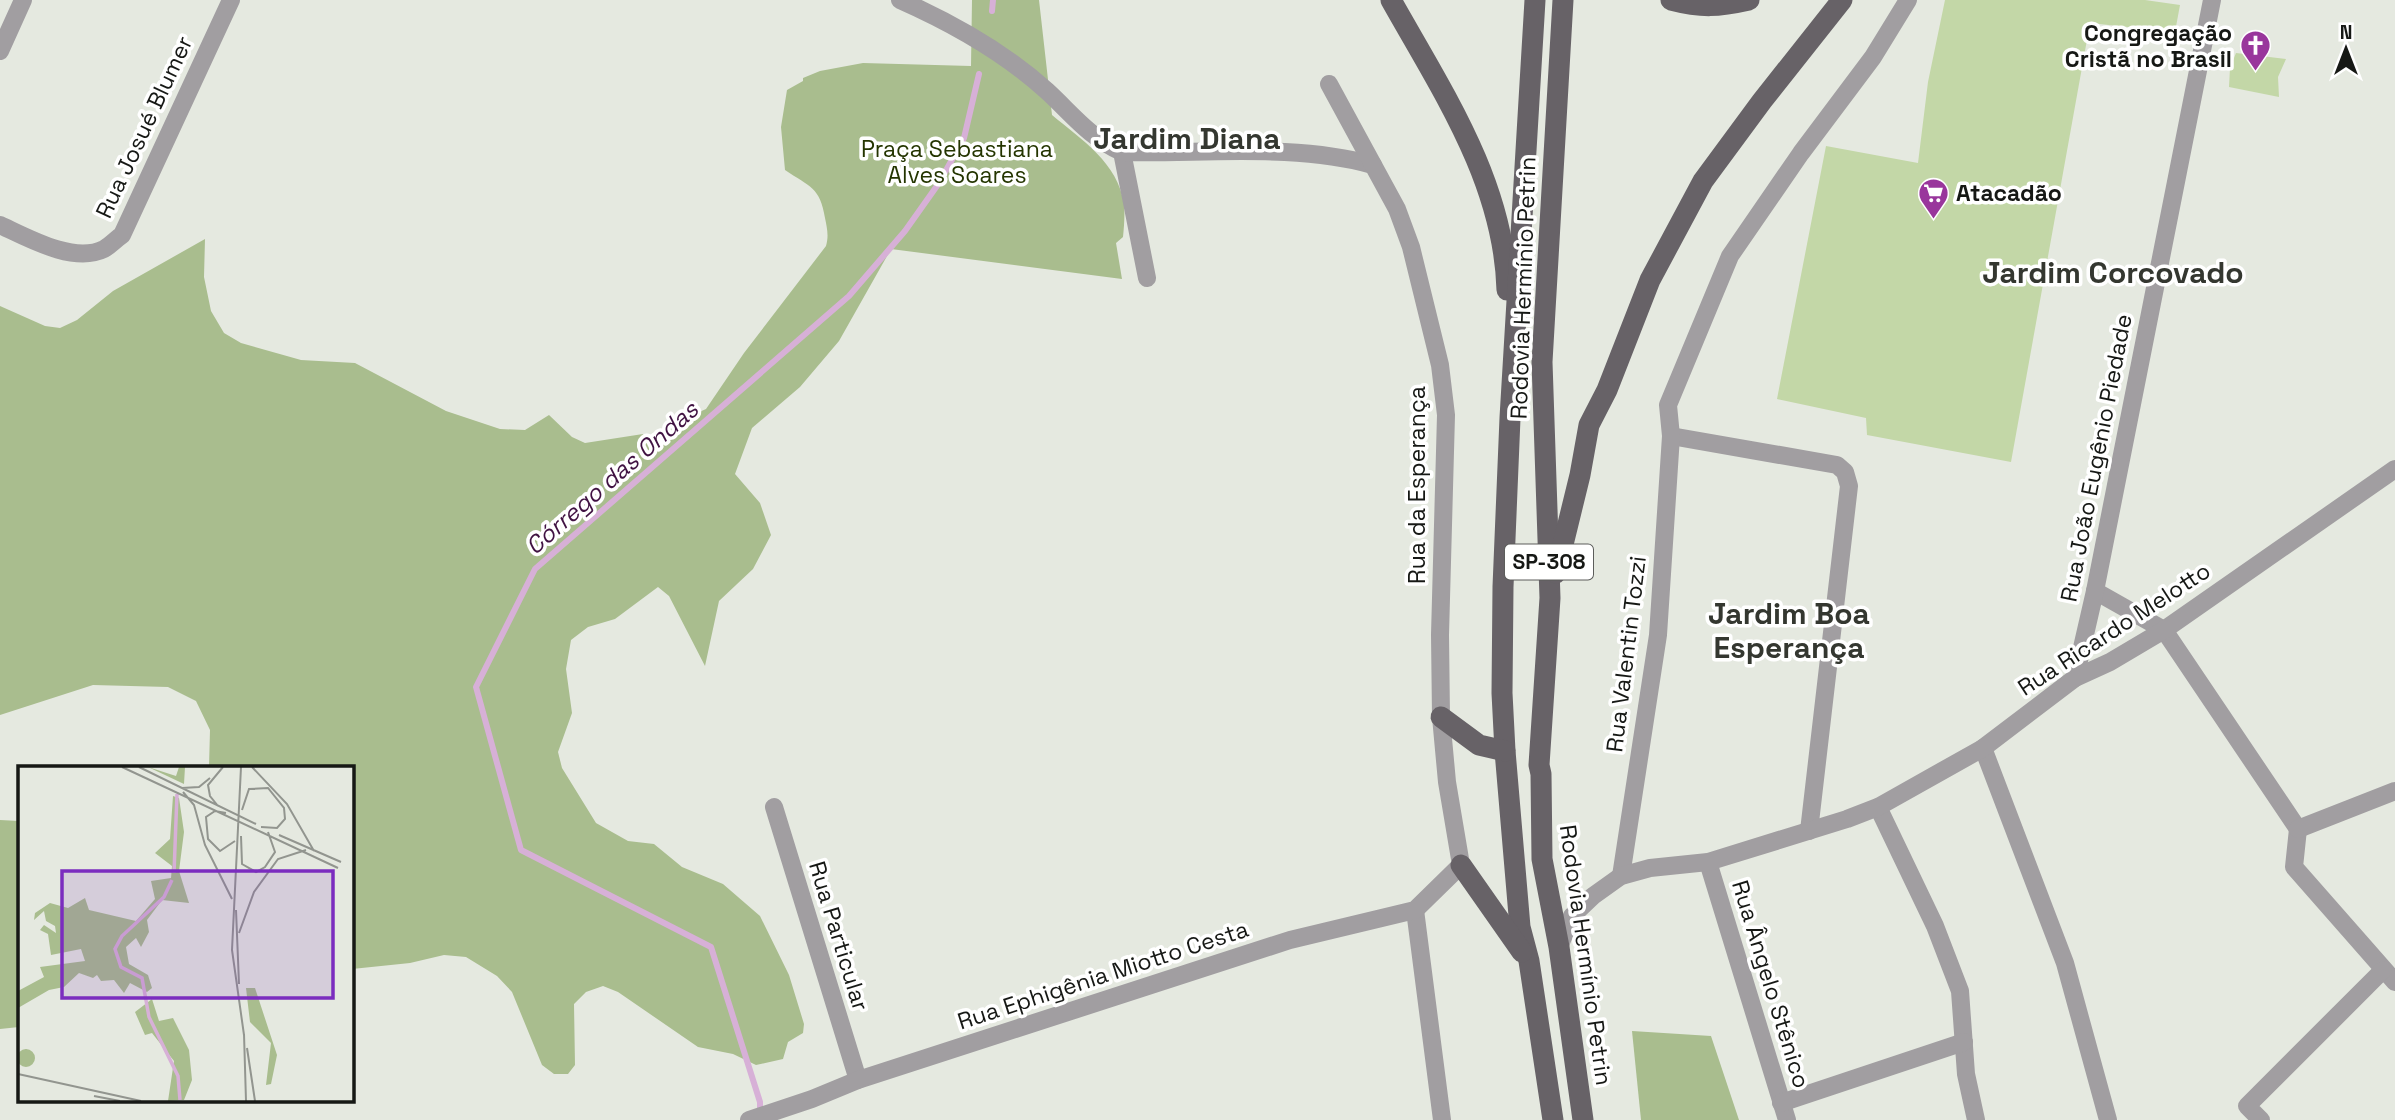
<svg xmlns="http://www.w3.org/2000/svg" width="2395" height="1120" font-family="'Space Grotesk',sans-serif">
<rect width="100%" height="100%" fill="#e5e9e0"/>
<!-- green -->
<g fill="#a9bd8e">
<path d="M972,0H1039L1052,115C1082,140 1118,163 1124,204C1125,214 1124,227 1123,237L1116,243L1122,279L891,249L839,341L800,387L752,428L735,474L760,503L771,535L753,569L719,601L705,666L669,596L658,587L615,619L588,627L571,640L566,669L572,713L558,752L562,768L596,823L628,841L654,844L682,867L723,884L760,916L789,975L804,1024L803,1033L788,1042L783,1059L756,1065L733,1054L698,1047L618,992L603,986L586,992L574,1004L575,1065L568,1074H554L542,1065L512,992L497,976L466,957L444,955L410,963L352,969V768H209L210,730L196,701L168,687L93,685L0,715V306L45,326L60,328L77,320L113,291L205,239L204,277L211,311L224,333L241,343L301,360L355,363L446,411L500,429L525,430L549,415L572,437L585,443L643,434L652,441L677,422L706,409L744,353L826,246C829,236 827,228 825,218C820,187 810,187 785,170L781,127L787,90L803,81V78L820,71L863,63L971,66Z"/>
<polygon points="0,820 19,821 19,1027 0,1029"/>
<polygon points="1632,1031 1711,1036 1739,1120 1641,1120"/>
</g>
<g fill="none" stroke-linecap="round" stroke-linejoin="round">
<!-- stream -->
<g stroke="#d7b0d7" stroke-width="6">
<polyline points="992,11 993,0"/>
<polyline points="760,1114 760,1102 711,947 521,850 476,687 535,569 849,296 905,231 939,183 964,138 979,74"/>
</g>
</g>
<!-- building -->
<g fill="#c3d7a7">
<polygon points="1945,0 2145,0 2180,5 2175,32 2090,23 2011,462 1867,435 1866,418 1777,399 1826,146 1918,163 1928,82"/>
<polygon points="2236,53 2286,59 2278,77 2279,97 2229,87 2230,68"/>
</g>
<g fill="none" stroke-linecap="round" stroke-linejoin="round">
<!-- minor -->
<g stroke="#a19ea1" stroke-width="18">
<path d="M900,0C952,23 1005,53 1047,91C1073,115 1089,137 1122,152L1147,278"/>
<polyline points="0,51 23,0"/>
<path d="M1122,152C1202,154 1296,143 1373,165"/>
<path d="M0,225C28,238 74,264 104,249C111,245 116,239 122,235L231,0"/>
<polyline points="1671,436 1837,465 1845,472 1849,486 1809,831"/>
<polyline points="2095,591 2164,630 2298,829"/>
<polyline points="2075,678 2095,591 2212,0"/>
<polyline points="1983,748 2065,963 2108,1120"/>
<polyline points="774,807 858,1080"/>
<polyline points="1878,807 1935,926 1960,991 1966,1074 1976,1120"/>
<polyline points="2298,829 2294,867 2395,982"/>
<polyline points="2298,829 2395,791"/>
<polyline points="1708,862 1787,1120"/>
<polyline points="1621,876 1658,635 1671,436 1668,405 1730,256 1801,153 1873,57 1908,0"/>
<polyline points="1415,910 1442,1120"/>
<polyline points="1559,947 1572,916 1593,896 1621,876 1650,868 1708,862 1847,819 1878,807 1983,748 2075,678 2110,662 2164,630 2395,469"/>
<polyline points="1781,1103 1964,1042"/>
<polyline points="749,1120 812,1099 858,1080 1290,940 1415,910 1461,865 1447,782 1441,717 1440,635 1446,415 1440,365 1411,247 1397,209 1329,84"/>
<polyline points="2261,1120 2247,1106 2383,970"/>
</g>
<!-- primary -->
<g stroke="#676267" stroke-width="21">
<path d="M1391,0C1442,91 1504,182 1507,290"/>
<polyline points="1535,0 1510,418 1503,587 1502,693 1505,751 1520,927 1529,961 1553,1120"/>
<polyline points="1563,0 1542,362 1550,598 1539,765 1541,774 1542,859 1559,947 1583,1120"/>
<path d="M1671,0C1702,8 1718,7 1749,0"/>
<polyline points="1556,573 1580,475 1589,425 1607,390 1650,280 1703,181 1762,101 1842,0"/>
<polyline points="1441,717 1479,745 1505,751"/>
<polyline points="1461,865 1522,952"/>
</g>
</g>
<!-- icons -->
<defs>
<symbol id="church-pin" viewBox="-11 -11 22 30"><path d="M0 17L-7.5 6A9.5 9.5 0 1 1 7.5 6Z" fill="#99369c" stroke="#fff"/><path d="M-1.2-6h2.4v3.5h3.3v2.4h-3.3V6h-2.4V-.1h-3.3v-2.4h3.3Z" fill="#fff"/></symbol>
<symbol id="supermarket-pin" viewBox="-11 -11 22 30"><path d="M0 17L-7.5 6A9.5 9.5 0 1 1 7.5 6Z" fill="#99369c" stroke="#fff"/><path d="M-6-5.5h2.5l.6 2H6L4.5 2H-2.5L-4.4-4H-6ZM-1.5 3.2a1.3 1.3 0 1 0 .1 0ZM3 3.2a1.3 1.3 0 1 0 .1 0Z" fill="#fff"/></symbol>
</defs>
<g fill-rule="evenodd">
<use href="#church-pin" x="2238" y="28" width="35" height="47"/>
<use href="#supermarket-pin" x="1916" y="176" width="35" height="47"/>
</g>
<g text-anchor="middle" stroke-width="7" stroke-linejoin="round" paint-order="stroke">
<!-- shield labels -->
<rect fill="#fff" stroke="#5c5d5b" stroke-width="2" x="1505" y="544.5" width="88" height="35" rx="5"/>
<g font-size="21" font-weight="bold" fill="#161815">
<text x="1549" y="569">SP-308</text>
</g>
<!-- poi labels -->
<g font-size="23" font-weight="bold" fill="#161815" stroke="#fff" text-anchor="end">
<text x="2232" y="41">Congregação<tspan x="2232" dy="26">Cristã no Brasil</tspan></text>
<text x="1956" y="201" text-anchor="start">Atacadão</text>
</g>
<!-- street labels -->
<g font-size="23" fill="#161815" stroke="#fff">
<text transform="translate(144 127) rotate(-65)" y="8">Rua Josué Blumer</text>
<text transform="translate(1523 288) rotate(-88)" y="8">Rodovia Hermínio Petrin</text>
<text transform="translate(2096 458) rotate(-79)" y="8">Rua João Eugênio Piedade</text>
<text transform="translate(1417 485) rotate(-90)" y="8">Rua da Esperança</text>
<text transform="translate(2114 629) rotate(-33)" y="8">Rua Ricardo Melotto</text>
<text transform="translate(1626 654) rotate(-83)" y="8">Rua Valentin Tozzi</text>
<text transform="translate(839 936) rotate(73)" y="8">Rua Particular</text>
<text transform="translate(1586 955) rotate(82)" y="8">Rodovia Hermínio Petrin</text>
<text transform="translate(1103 975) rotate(-18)" y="8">Rua Ephigênia Miotto Cesta</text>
<text transform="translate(1771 984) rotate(73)" y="8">Rua Ângelo Stênico</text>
</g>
<!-- park labels -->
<g font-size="23" fill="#243500" stroke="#fff">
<text x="957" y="157">Praça Sebastiana<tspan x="957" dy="26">Alves Soares</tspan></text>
</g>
<!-- water labels -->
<g font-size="24" font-style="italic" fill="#401242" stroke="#fff">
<text transform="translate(612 478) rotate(-41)" y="8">Córrego das Ondas</text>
</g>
<!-- district labels -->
<g font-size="30" font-weight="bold" fill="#343730" stroke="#fff">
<text x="1187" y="149">Jardim Diana</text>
<text x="2113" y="283">Jardim Corcovado</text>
<text x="1789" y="624">Jardim Boa<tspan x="1789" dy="34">Esperança</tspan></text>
</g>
</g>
<!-- overview -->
<g transform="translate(18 766)">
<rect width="336" height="336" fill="#e5e9e0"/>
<path d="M130,1L158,10L161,1H167L166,18ZM155,30L161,32L166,66L161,105L171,137L144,134L129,154L131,166L123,181L118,172L108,181L111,198L130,209L134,222L129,226L112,217L106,227L96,214L83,215L79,209L75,212L61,207L46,221L31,224L0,242V225L26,211L22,201L67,195L63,183L33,189L30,168L22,164L26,159L38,167L37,160L28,155L26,145L16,154L17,147L32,137L50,142L67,132L71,144L118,155L137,133L133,115L153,112L154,100L137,87L152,73ZM228,222H237L259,289L253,318L248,319L253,277L232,256ZM134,233L141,255L155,252L171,284L174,314L166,334L150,335L156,295L134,267L127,269L117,246ZM-1 292a9 9 0 1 1 18 0a9 9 0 1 1-18 0Z" fill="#a9bd8e"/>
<path fill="none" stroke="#d7b0d7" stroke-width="3.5" d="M156,107L159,28M154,114L146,131L104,170L97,183L103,201L124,212L131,251L160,310L162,334"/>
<path fill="none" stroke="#92958f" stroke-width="2" d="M104,1L320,102M121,1L238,58M223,1L214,184L226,269M234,1L269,38L296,85M164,22L181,21L192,12M165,26L176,39L187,79L214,133M200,40L192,30L190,19L205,1M224,44L231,23L250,22L266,42L267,53L259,62L243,61M208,47L197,45L188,51L190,73L202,85L217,75M261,69L323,96M223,70L224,98L238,106L247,101L257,86L250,66M218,144L221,218M221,167L236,126L260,93L288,84M226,268L228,335M229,282L237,335M0,308L123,335M76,330L102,335"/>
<path fill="#7b2cbf" fill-opacity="0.15" stroke="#7b2cbf" stroke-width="3.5" d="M44,105H315V232H44Z"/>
<rect width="336" height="336" fill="none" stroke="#161815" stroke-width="3.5"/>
</g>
<!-- north arrow -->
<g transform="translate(2346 49)" stroke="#ffffff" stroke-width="5" paint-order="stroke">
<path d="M0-5L12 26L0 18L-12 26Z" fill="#161815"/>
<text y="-10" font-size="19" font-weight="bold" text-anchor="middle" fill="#161815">N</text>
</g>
</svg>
